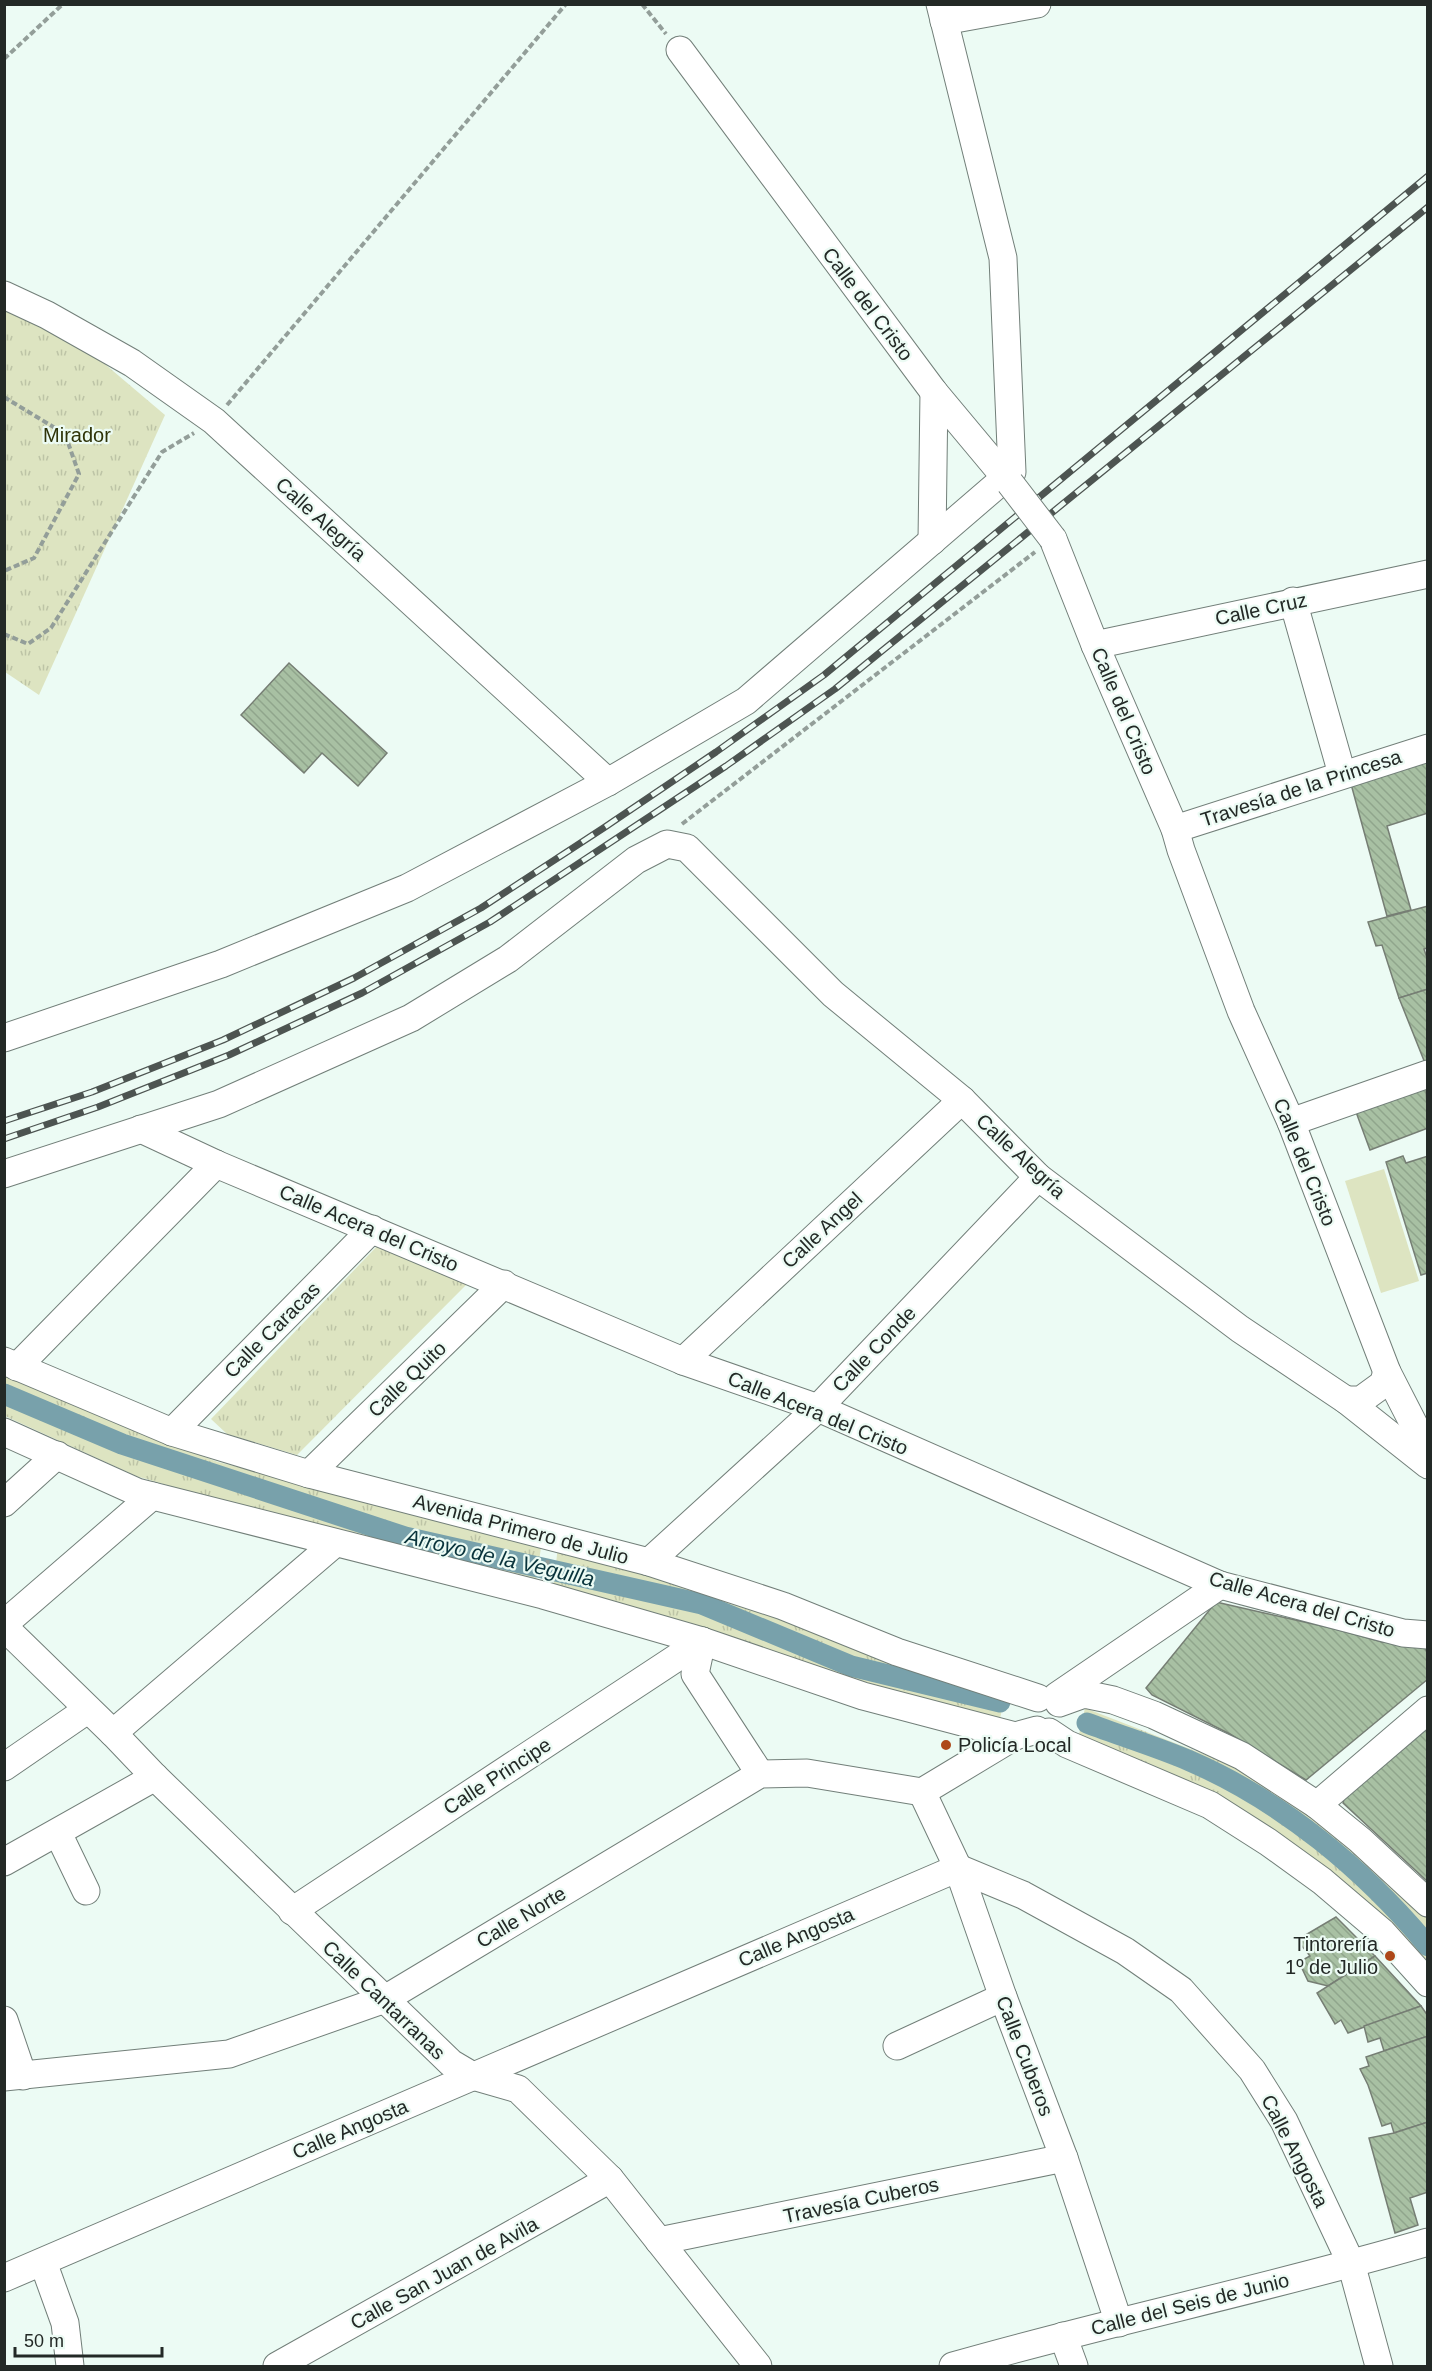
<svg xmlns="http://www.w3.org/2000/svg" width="1432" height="2371" font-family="Helvetica,sans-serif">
<defs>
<pattern id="park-tufts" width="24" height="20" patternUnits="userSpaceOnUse" patternTransform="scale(1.5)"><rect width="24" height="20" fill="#dde4c1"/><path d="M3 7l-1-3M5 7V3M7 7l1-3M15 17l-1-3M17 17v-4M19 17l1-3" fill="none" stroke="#bdc4a6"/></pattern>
<pattern id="building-back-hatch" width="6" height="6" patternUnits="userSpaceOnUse" patternTransform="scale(1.5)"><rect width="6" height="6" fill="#a8c0a3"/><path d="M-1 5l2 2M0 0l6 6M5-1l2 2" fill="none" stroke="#90a58c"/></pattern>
</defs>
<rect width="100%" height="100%" fill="#ecfbf4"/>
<!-- green -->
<polygon fill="#dde4c1" points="1384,1169 1419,1281 1381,1293 1345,1181"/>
<!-- park -->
<g fill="url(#park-tufts)">
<polygon points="4,302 47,315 165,415 39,695 5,672"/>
<polygon points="383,1240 467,1284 297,1455 227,1434 211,1419"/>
<polygon points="4,1371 105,1419 218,1462 427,1514 543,1535 534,1593 136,1476 5,1416"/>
<polygon points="558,1546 897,1652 1010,1674 999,1723 553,1590"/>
<polygon points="1085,1708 1252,1773 1313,1810 1427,1915 1427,1971 1328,1871 1273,1829 1208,1791 1078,1739"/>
</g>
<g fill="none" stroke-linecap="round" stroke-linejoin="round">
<!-- canal -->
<g stroke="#78a1ab" stroke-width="21">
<polyline points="4,1394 122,1444 405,1537 702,1604 851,1666 1000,1702"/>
<path d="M1087,1723C1121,1736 1157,1747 1190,1761C1282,1801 1364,1869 1428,1946"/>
</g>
</g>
<!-- building -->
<g fill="url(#building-back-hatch)" stroke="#767e74" stroke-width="1.5">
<polygon points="289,663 387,753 358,786 322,753 304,773 241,715"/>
<polygon points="1428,759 1428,813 1387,826 1411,910 1387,916 1351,784"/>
<polygon points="1428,906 1428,948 1424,949 1428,961 1428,989 1399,998 1382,945 1376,946 1368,922"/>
<polygon points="1428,989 1428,1062 1425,1063 1399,998"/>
<polygon points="1426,1086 1428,1128 1370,1150 1356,1112"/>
<polygon points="1403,1156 1406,1163 1428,1156 1428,1273 1421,1275 1386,1162"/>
<polygon points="1216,1602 1335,1629 1382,1642 1423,1644 1428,1654 1428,1679 1306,1780 1230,1734 1152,1695 1146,1688"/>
<polygon points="1428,1725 1428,1882 1343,1803 1345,1794"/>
<polygon points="1336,1917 1375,1956 1328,1986 1308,1981 1299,1962 1310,1956 1297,1940"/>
<polygon points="1375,1956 1421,2006 1348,2033 1341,2020 1335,2024 1317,1993"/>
<polygon points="1421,2006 1428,2016 1428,2036 1384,2051 1380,2038 1368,2042 1364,2026"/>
<polygon points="1428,2036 1428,2122 1394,2133 1391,2123 1382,2126 1368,2085 1360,2069 1369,2066 1366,2057"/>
<polygon points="1428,2122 1428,2192 1410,2198 1418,2225 1395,2233 1369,2138 1394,2133"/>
</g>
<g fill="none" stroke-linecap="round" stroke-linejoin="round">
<defs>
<g id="minor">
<polyline points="944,21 1037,4"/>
<polyline points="680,50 934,392 1010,483"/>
<polyline points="4,295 47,315 132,363 214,421 608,782"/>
<polyline points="1053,539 1095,645 1175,829 1181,850 1241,1011 1291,1122 1387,1372 1428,1452"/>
<polyline points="932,541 934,392"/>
<polyline points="1293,601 1342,774"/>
<polyline points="1095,645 1428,574"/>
<polyline points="1175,829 1428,748"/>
<polyline points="4,1038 221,964 407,888 608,782 746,701 1012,472 1003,258 940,4"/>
<polyline points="1291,1122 1428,1074"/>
<polyline points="141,1129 216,1164 683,1361 818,1408 1220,1585 1403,1633 1428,1635"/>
<polyline points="4,1174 219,1104 411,1018 508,959 636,860 667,844 687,848 833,994 962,1100 1038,1177 1240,1329 1346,1400 1428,1465"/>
<polyline points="4,1361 172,1432 309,1474 649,1562 783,1606 897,1652 1038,1698"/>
<polyline points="683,1361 962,1100"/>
<polyline points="17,1367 216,1164"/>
<polyline points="1346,1400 1361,1400 1383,1384 1387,1372"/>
<polyline points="4,1432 137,1492 543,1595 702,1641 863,1696 1015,1736 1037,1730"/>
<polyline points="172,1432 372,1229"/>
<polyline points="309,1474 504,1284"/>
<polyline points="4,1503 57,1455"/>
<polyline points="649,1562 818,1408 1038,1177"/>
<polyline points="4,1624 152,1496"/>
<polyline points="4,1627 113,1733 155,1777 451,2063 473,2076 518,2089 610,2179 758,2366"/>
<polyline points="702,1641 695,1674 760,1774"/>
<polyline points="1057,1696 1220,1585"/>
<polyline points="1059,1703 1084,1694 1113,1700 1154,1715 1242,1756 1317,1805 1360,1840 1428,1903"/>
<polyline points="1049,1732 1067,1744 1210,1805 1268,1842 1322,1881 1382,1932 1428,1983"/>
<polyline points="113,1733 334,1544"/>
<polyline points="4,1767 87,1710"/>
<polyline points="922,1792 958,1868 1003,1997 1064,2158 1119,2323"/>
<polyline points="1317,1805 1428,1710"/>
<polyline points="58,1833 86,1891"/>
<polyline points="4,1862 155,1777"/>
<polyline points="292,1911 702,1641"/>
<polyline points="4,2020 23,2076"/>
<polyline points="897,2046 1003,1997"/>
<polyline points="4,2077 229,2054 385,1999 760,1774 807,1773 922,1792 1015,1736"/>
<polyline points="659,2241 1064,2158"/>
<polyline points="43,2262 65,2323 70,2366"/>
<polyline points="4,2278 958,1868 1023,1895 1125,1951 1181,1990 1252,2070 1284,2121 1351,2263 1379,2366"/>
<polyline points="1063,2336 1074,2366"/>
<polyline points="277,2366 610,2179"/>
<path d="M953,2366C1110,2321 1271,2288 1428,2242"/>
</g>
</defs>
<!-- minor casing -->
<use href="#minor" stroke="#727f79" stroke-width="29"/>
<!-- path -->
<g stroke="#939e99" stroke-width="4" stroke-dasharray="6 3" stroke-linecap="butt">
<polyline points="642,4 666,34"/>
<polyline points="4,59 63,4"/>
<polyline points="4,397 65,434 79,474 34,558 4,571"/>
<polyline points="227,405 566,4"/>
<polyline points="4,634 28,644 51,628 162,452 194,433"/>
<polyline points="682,824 1035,552"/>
<polyline points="546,1575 548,1558"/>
</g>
<!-- minor -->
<use href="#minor" stroke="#fff" stroke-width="27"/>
<defs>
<g id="rail">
<polyline points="4,1121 92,1092 223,1040 354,978 481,908 605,827 716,752 824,675 1428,176"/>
<polyline points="4,1139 98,1107 229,1055 362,993 490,922 726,766 835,689 1428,207"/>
</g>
</defs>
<!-- rail casing -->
<use href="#rail" stroke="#4d5451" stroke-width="7"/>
<!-- rail -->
<use href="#rail" stroke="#ecfbf4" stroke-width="4.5" stroke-dasharray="14" stroke-linecap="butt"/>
<defs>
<polyline id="minor-bridge" points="1010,483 1053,539"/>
</defs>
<!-- minor-bridge casing -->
<use href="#minor-bridge" stroke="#727f79" stroke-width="29" stroke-linecap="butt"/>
<!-- minor-bridge -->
<use href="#minor-bridge" stroke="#fff" stroke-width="27"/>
</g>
<!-- markers -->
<g fill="#ad4819" stroke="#ecfbf4" stroke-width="2">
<circle cx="946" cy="1745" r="6"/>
<circle cx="1390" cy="1956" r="6"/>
</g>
<g text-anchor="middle" stroke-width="4.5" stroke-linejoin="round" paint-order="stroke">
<!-- street labels -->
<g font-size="20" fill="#232926" stroke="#ecfbf4">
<text transform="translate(868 304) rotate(53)" y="7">Calle del Cristo</text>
<text transform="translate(321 519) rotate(42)" y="7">Calle Alegría</text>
<text transform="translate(1261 609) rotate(-12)" y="7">Calle Cruz</text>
<text transform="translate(1124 711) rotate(67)" y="7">Calle del Cristo</text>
<text transform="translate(1301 788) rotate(-18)" y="7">Travesía de la Princesa</text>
<text transform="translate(1021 1156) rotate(43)" y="7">Calle Alegría</text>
<text transform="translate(1305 1162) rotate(68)" y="7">Calle del Cristo</text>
<text transform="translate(369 1228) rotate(23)" y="7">Calle Acera del Cristo</text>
<text transform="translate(822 1230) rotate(-43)" y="7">Calle Angel</text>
<text transform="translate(272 1330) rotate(-45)" y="7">Calle Caracas</text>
<text transform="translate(874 1349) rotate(-46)" y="7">Calle Conde</text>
<text transform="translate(407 1379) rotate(-44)" y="7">Calle Quito</text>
<text transform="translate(818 1413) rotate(22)" y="7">Calle Acera del Cristo</text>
<text transform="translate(521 1529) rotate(15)" y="7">Avenida Primero de Julio</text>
<text transform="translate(1302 1604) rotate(16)" y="7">Calle Acera del Cristo</text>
<text transform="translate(497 1776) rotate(-33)" y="7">Calle Principe</text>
<text transform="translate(521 1917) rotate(-31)" y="7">Calle Norte</text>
<text transform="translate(796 1937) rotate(-23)" y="7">Calle Angosta</text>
<text transform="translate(384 2000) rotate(44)" y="7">Calle Cantarranas</text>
<text transform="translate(1025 2056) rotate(69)" y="7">Calle Cuberos</text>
<text transform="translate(350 2129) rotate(-23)" y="7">Calle Angosta</text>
<text transform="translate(1295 2151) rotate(63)" y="7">Calle Angosta</text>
<text transform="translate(861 2200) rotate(-12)" y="7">Travesía Cuberos</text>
<text transform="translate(444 2273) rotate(-29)" y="7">Calle San Juan de Avila</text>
<text transform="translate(1190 2304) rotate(-14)" y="7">Calle del Seis de Junio</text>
</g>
<!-- park labels -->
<g font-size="20" fill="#2f3409" stroke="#ecfbf4">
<text x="77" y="442">Mirador</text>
</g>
<!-- poi labels -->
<g font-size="20" fill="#232926" stroke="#ecfbf4" text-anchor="start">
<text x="958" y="1752">Policía Local</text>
<text x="1378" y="1951" text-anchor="end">Tintorería<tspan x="1378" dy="23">1º de Julio</tspan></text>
</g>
<!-- water labels -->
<g font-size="21" font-style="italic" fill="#09333b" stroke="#ecfbf4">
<text transform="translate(500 1558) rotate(13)" y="7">Arroyo de la Veguilla</text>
</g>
</g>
<!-- border -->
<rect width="1432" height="2371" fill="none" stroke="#232926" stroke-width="12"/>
<!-- scale -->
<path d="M15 2347v9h147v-9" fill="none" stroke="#232926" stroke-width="3"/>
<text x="24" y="2347" font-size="18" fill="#232926" stroke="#ecfbf4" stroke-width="4.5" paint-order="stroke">50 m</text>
</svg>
